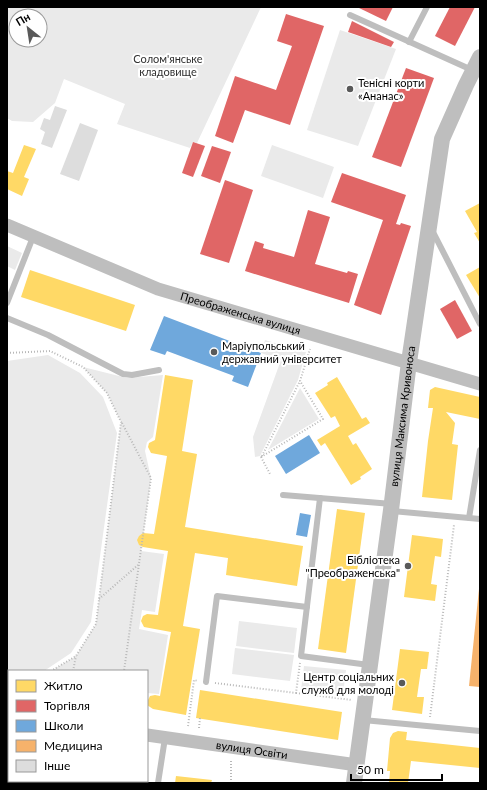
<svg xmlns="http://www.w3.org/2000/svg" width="487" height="790" font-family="Lato,sans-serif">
<rect width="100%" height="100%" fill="#fff"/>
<!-- green -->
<g fill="#eaeaea" fill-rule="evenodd">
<path d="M7,7H261L197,143L193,142L190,148L117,124L125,104L64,79L55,103L33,122L12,121L7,118ZM16,16H40V40H16Z"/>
<polygon points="340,30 396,49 358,146 307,130"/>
<polygon points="272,145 334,167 323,198 261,176"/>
<polygon points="7,246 22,253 15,270 7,266"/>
<polygon points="265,340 306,352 298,380 260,456 255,457 253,437 281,360 261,353"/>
<polygon points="48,355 80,373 103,397 117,433 91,622 71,653 44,671 9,671 9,681 7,682 7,361"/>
<polygon points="83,367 127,378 163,375 153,437 147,442 145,451 151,478 141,551 164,554 155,612 142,610 139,629 168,635 159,694 147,693 147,671 51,671 76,656 96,624 121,422 107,393"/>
<polygon points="300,388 319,419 268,450"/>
<polygon points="239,621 297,628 294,653 236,646"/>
<polygon points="235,648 294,655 290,681 232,674"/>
<polygon points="304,666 346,670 343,695 301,690"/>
</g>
<!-- homes -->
<g fill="#ffd966">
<polygon points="24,145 36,149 24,177 29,179 22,196 7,189 7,171 13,173"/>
<polygon points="480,203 480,243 474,233 477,232 465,211"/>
<polygon points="480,267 480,298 466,275"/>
<polygon points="30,270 135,305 126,331 21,297"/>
<polygon points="165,375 193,380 182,451 197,454 185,527 303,546 297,586 226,575 228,558 195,553 183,626 200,629 186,715 153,709 147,705 148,700 150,696 155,695 160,696 171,632 144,627 141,621 143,616 147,614 158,615 168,551 143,547 139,545 137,540 139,536 143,533 154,534 167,456 151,453 148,447 149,443 155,440"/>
<polygon points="337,377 362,419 366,417 370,423 348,436 353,445 356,443 372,469 360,477 361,479 351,485 325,443 321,446 317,440 340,426 335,416 331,418 315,393 328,385 327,383"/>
<polygon points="435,387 480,397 480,419 446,412 455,423 452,444 458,445 452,500 422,497 428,441 433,408 428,408 430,390"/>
<polygon points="337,509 365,513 346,653 318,649"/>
<polygon points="412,535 443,539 441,557 435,556 431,584 437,585 435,601 404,597"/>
<polygon points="400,649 429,652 427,669 421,669 417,697 424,697 422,714 392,710"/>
<polygon points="200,690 342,712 338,740 196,718"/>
<polygon points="398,731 407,732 406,740 480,748 480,768 411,761 408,783 389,783 390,771 387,771 390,738 393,733"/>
<polygon points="7,745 9,746 8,757 7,757"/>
<polygon points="176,776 212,780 211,783 175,783"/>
<polygon points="74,781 147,781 146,783 81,783"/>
</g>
<!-- shops -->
<g fill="#e06666">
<polygon points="357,7 393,7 386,21"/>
<polygon points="450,7 475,7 455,46 435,36"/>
<polygon points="286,14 324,26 290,125 245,110 233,143 215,136 235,76 276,90 292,46 277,41"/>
<polygon points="352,21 394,42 391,47 348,32"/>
<polygon points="406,68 434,78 401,167 372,157"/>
<polygon points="193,142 205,146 193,177 182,173"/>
<polygon points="212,146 231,152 220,183 201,176"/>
<polygon points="342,173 406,195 396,224 400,225 401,223 411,226 381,315 354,305 383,220 331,202"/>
<polygon points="225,180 253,190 229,263 200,254"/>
<polygon points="308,210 330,217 315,264 347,273 348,271 358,274 349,303 245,271 255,241 264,244 263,248 294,257"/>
<polygon points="455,300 472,331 457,339 440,309"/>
</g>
<!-- schools -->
<g fill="#6fa8dc">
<polygon points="164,316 261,353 248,387 232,381 234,376 167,351 165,355 150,350"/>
<polygon points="309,435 320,453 286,474 275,456"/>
<polygon points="300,513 311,515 307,537 296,535"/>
</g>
<!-- health -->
<polygon fill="#f6b26b" points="479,589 480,589 480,687 469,686"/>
<!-- building -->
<g fill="#ddd">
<polygon points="55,106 67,110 52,148 41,144 45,132 40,129 44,118 50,120"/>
<polygon points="80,123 98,130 79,181 60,174"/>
</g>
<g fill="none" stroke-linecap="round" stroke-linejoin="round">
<!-- path -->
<g stroke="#b8b8b8" stroke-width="2" stroke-dasharray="1 2" stroke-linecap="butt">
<polyline points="7,353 50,351 83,367 107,393 121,422 96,624 76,656 51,671"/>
<polyline points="122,423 151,478 124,671"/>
<polyline points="262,456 300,381"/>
<polyline points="261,457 323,419 300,381 310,349"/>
<polyline points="261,457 270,474"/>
<polyline points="99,599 138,565"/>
<polyline points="73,671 76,656"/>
<polyline points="215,683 296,693 300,663"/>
<polyline points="7,684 9,683"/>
<polyline points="7,687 9,688"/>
<polyline points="296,693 352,700"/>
<polyline points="7,695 9,693"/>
<polyline points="430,717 454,525"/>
<polyline points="188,726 194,680 198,681"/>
<polyline points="199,728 200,718"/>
<polyline points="231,783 231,759"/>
</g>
<!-- service -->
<g stroke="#bebebe" stroke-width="6">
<polyline points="350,15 472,70"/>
<polyline points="409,42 427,7"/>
<polyline points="432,230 480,324"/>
<polyline points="7,303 33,237"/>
<polyline points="7,318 48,335 123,374 132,375 159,370"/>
<polyline points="283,495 392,504"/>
<polyline points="320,498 301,656 369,665"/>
<polyline points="392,511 480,519"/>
<polyline points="469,518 480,450"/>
<polyline points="206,682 217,596 307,607"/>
<polyline points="363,720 480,731"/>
<polyline points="158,783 165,738"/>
</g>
<!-- minor -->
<g stroke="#bebebe" stroke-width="13">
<path id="s1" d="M7,225L158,289L480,384"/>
<polyline points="7,713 9,713"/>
<path id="s2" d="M147,735L357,765"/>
</g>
<!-- tertiary -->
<path stroke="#bebebe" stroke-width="16" id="s3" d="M354,783L391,510L409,362L442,139L466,85L480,57"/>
</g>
<!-- markers -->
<g fill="#595959" stroke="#fff" stroke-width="1.5">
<circle cx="350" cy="89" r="4"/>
<circle cx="214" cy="352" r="4"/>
<circle cx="408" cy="566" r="4"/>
<circle cx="402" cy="683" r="4"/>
</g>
<g text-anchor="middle" stroke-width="4" stroke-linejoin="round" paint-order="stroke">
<!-- park labels -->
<g font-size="11" fill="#303030" stroke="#fff">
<text x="168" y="63">Солом'янське<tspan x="168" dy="13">кладовище</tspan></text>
</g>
<!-- poi labels -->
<g font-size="11" fill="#000" stroke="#fff" text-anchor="start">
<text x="358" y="87">Тенісні корти<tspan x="358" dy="13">«Ананас»</tspan></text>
<text x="222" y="350">Маріупольський<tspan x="222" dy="13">державний університет</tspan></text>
<text x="400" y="564" text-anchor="end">Бібліотека<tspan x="400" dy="13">"Преображенська"</tspan></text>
<text x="394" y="681" text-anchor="end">Центр соціальних<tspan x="394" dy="13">служб для молоді</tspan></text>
</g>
<!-- street labels -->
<g font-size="11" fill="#000" stroke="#fff">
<text dy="4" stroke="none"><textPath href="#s1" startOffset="250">Преображенська вулиця</textPath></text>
<text dy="4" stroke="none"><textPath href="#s3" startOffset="370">вулиця Максима Кривоноса</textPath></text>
<text dy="4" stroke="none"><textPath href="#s2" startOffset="106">вулиця Освіти</textPath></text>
</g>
</g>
<!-- border -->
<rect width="487" height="790" fill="none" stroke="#000000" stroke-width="16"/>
<!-- legend -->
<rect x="8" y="670" width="140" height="112" fill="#ffffff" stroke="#999999"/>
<rect x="16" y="680" width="20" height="12" fill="#ffd966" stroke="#999999"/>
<text x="44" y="690" font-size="12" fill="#000000">Житло</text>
<rect x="16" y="700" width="20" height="12" fill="#e06666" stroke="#999999"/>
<text x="44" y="710" font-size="12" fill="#000000">Торгівля</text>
<rect x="16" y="720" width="20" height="12" fill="#6fa8dc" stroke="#999999"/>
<text x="44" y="730" font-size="12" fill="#000000">Школи</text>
<rect x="16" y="740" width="20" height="12" fill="#f6b26b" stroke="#999999"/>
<text x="44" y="750" font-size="12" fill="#000000">Медицина</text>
<rect x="16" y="760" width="20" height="12" fill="#dddddd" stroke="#999999"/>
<text x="44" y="770" font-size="12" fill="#000000">Інше</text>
<!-- north arrow -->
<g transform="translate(28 28) rotate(330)"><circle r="19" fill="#ffffff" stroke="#999999"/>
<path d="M0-3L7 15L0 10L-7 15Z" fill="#595959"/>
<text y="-6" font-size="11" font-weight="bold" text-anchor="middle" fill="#000000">Пн</text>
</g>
<!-- scale -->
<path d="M351 774v6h91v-6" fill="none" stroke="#000000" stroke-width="2"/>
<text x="357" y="774" font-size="12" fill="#000000" stroke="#ffffff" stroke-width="3" paint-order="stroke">50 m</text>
</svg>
